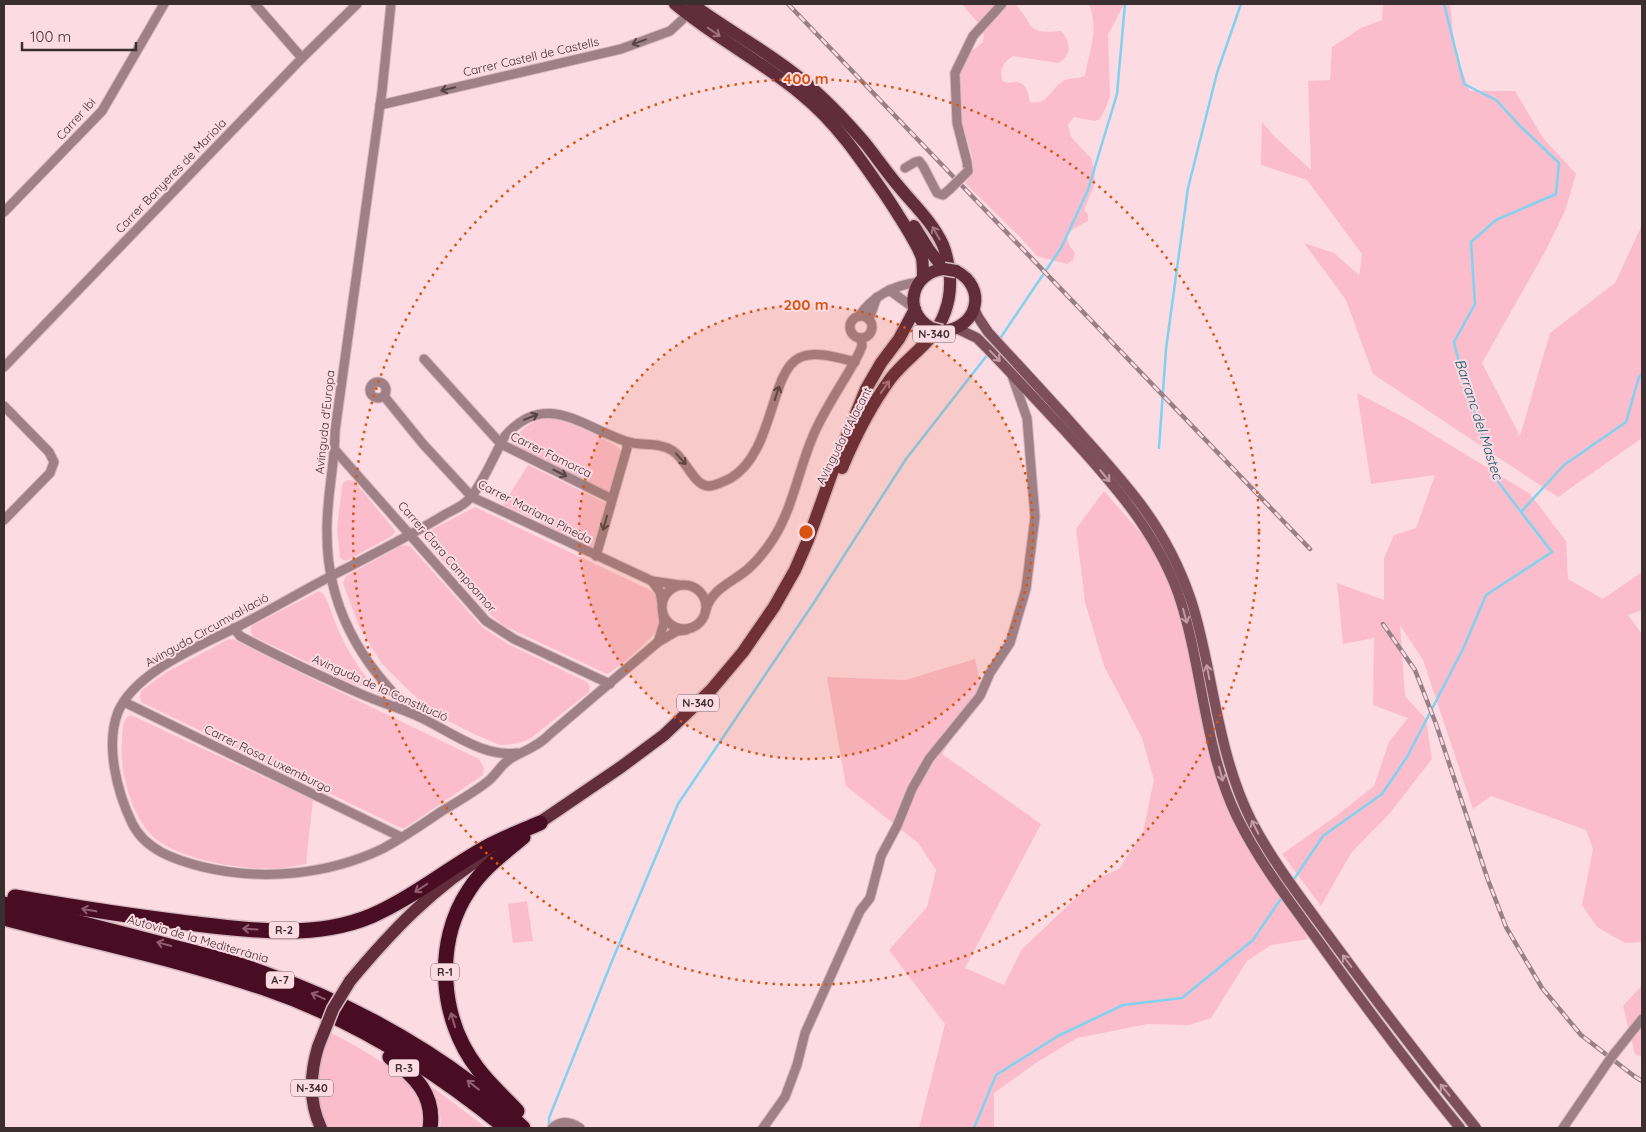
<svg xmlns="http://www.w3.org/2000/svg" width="1646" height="1132" font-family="Quicksand,sans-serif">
<rect width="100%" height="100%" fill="#fddbe3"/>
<!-- green -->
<g fill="#fbbdcc">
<path d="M962,4H1015C1035,24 1024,35 1061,31C1071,41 1072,57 1058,63L1013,56C1004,62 998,70 1003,81C1008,84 1010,82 1016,82C1027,83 1028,93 1030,102C1045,106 1050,92 1059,84C1070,75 1077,81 1085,75C1090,49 1099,30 1089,4H1124L1108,35L1110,96L1106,107L1100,119L1095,121L1074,117L1068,125L1071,137L1091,158L1095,172L1094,185L1084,210L1088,214V221C1071,230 1059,234 1075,253L1073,260L1067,264L1037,256L1022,239L965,183C980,163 969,150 964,129C959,111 956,69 968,54C973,49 979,46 983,42L984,30Z"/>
<polygon points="1383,4 1450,4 1455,53 1470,91 1515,91 1543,138 1576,174 1565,211 1546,250 1482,363 1520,436 1550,333 1615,283 1642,225 1642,438 1558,497 1373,374 1346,300 1304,243 1334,253 1359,275 1362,254 1307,180 1261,165 1262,122 1275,137 1311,170 1308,81 1330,80 1332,47 1361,28 1382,20"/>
<polygon points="1357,393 1411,421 1530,494 1566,541 1568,579 1603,599 1642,572 1642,610 1628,615 1642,634 1642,942 1625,943 1597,927 1582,905 1593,849 1586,830 1491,796 1473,809 1423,660 1400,625 1405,696 1426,719 1432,759 1390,813 1351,853 1321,906 1282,854 1336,816 1374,786 1389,742 1408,718 1373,705 1374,638 1343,644 1337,583 1384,600 1384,558 1394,535 1416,528 1435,475 1371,484"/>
<path d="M550,418C567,420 606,438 620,449L621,452L609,492H607L511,446V442C522,429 532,419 550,418Z"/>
<polygon points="528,465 606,503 596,544 591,547 541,523 542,520 534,516 532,518 503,505"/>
<polygon points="348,480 354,481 393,528 395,532 392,536 346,561 340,558 337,529 342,486 344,482"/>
<polygon points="1104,491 1165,561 1187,626 1226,790 1308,939 1271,945 1247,961 1211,1018 1189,1025 1147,1024 1077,1038 1036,1063 994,1093 994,1128 919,1128 945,1024 889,950 927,907 936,870 918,843 846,786 827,677 906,680 975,659 982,691 942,754 1041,824 965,968 1004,985 1022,949 1095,880 1119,869 1143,832 1154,780 1142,738 1104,666 1085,602 1076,529"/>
<path d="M475,507L650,590L656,595C657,602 661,620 659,626C656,636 618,669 607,674L504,626L486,611L422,537L427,532Z"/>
<polygon points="403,545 410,546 482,627 508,644 587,682 590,686 589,692 531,738 525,741 513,744 500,745 474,734 448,721 423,704 390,672 380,661 359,626 343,583 346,576"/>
<path d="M319,591C327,595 328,604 331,611C339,635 351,657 366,677V682L363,686L356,685L254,637L251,633V628L253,625Z"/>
<polygon points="233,639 284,665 479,759 484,768 483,775 405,828 401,828 141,702 140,695 142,690 167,672 227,640"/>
<path d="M131,715L313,800L306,864C299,865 291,867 284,868C246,871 186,862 156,839C132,820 119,771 122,742C123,732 121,719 131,715Z"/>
<polygon points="527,901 533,941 513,943 508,904"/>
<polygon points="1642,985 1642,1057 1635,1054 1623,1006"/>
<path d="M330,1032C358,1048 419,1076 423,1113C424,1118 423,1123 423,1128H327C311,1097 318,1063 330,1032Z"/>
<path d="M431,1086L484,1126L486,1128H440C442,1113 438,1100 431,1086Z"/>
</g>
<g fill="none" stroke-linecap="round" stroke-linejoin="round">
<!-- stream -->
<g stroke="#7fd2f0" stroke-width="2.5">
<polyline points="1444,4 1464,84 1496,100 1520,126 1559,163 1556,194 1496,220 1471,242 1475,304 1454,342 1465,385 1499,483 1521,512"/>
<polyline points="999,340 1061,248 1088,190 1117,94 1125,4"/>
<polyline points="1159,448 1166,349 1188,188 1217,73 1241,4"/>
<polyline points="1292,882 1323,836 1382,794 1407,757 1463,649 1486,595 1552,552 1521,512 1564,465 1626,422 1639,377 1642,374"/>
<polyline points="549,1127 549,1118 612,961 678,804 813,604 906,459 988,354"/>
<polyline points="974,1128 996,1075 1058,1036 1123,1005 1182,998 1253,940 1282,897"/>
</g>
<defs>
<g id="minor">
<polyline points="255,4 302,58"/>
<path d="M391,4L382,91L335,431C335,465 326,499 327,534C327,608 362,667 417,716"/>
<polyline points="380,105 621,49 670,31 682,20"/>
<polyline points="905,168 915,162 919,161 923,166 937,193 943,195 950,189"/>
<polyline points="968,171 967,162 957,123 955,73 973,36 1002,4"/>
<polyline points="4,212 102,111 164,4"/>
<polyline points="889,290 914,308"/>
<path d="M859,316C873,296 895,285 919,282"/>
<circle cx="861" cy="327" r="11"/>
<polyline points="869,319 877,297"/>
<polyline points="424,359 501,444 612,499"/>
<polyline points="4,367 304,56 357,4"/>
<circle cx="378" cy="390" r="8"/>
<polyline points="384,396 423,444 472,497 652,581"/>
<polyline points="4,406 49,452 54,462 50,473 4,520"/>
<polyline points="335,450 486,621 514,639 610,684"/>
<polyline points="596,556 627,448 627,442"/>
<circle cx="684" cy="607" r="22"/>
<polyline points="662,603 660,592 652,581 679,585"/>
<path d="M706,610C711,589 733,582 748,569C758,560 766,550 773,539C793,508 798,471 813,436C825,407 845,381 859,353L862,346L861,338"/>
<path d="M234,628L240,636C279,657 320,676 361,694C379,702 397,707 415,715C446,728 481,758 517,753"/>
<path d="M686,630L677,631L658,642L551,733C546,738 540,743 534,746C525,752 514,755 506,762C499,768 495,776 487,782C473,793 457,802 442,811C423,824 403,838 382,849C327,875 262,881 203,867C175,860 145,850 132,823C117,792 105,745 118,712C135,672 198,647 235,628C273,609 310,586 349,567C381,550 413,534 444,515C452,510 460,508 467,501C480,490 495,453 505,436C545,390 581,426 625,441C641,447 657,441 673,451C686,459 694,487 710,486C717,485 725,481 731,478C774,452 770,372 799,358C815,350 839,358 855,362"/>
<polyline points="658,642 664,623 663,615"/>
<polyline points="124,702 401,837"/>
<polyline points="1614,1054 1642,1019"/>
<path d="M552,1128C561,1120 571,1122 580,1128"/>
<polyline points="763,1128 785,1097 797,1065 805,1033 860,911 870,898 881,856 897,826 912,789 929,759 980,696 990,673 1010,643 1026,589 1035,517 1027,418 1011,373"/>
<polyline points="1563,1128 1608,1062"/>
</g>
<g id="secondary">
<path d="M974,308L978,317L988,332C1019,366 1051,400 1081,434C1130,488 1167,529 1191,600C1199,624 1204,649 1209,674C1219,724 1228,774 1251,820C1272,861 1301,898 1328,935C1376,1001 1425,1065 1476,1128"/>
<path d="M956,328L977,338L987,348C1014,376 1040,404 1067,433C1111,481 1155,530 1178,593C1203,666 1203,747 1237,817C1259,862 1290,902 1319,942C1364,1005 1411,1068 1460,1128"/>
</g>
<g id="primary">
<path d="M675,4C714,37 761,61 801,94C837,123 862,161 888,199C897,213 917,243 922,258C923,264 923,270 923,277"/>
<path d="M692,4C727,30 767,51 801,79C822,96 847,122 865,143C877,158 888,174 900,188C915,206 933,223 943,245C951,266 953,291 945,312C934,343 910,354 891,378C871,405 855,437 842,468"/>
<polyline points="914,226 929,250 944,269"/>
<path d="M931,328C901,311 912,272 944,269"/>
<path d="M942,331C978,329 988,287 956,271"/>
<polyline points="533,827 621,767 664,735 711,690 743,652 774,607 795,570 808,540 833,470 866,389 881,363 899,339 915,309"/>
<path d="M350,981C390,933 434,886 488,854"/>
<path d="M318,1047C310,1074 309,1103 321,1128"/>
</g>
<g id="motorway">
<path d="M15,897C73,907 130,916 188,923C247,930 314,940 371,916C412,898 446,870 485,848C503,838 522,831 540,823"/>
<path d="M4,904C60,918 117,932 173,947C205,955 237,963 268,975C339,1000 411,1038 472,1084C490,1098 507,1113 523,1128"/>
<path d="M4,918C90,941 179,959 264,988C352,1018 434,1069 506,1128"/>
<path d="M390,1057C415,1076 435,1095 430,1128"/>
<path d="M517,1111C504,1097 489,1084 478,1069C439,1019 434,942 469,890C483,868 504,853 523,837"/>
</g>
</defs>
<!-- minor casing -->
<use href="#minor" stroke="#d6b8bf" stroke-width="11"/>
<!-- secondary casing -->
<use href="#secondary" stroke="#d6b8bf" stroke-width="12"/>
<!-- primary casing -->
<use href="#primary" stroke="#d6b8bf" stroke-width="15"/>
<!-- motorway casing -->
<use href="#motorway" stroke="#d6b8bf" stroke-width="18"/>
<!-- minor -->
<use href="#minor" stroke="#a08087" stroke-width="9"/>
<!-- secondary -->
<use href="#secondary" stroke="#7c4f5b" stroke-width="10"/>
<!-- primary -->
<use href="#primary" stroke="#612d3c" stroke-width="12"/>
<!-- motorway -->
<use href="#motorway" stroke="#490d23" stroke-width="15"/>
<defs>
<g id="rail">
<polyline points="788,4 1310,549"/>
<polyline points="1383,624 1415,670 1436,724 1488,880 1506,927 1542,988 1581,1035 1634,1076 1642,1081"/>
</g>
</defs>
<!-- rail casing -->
<use href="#rail" stroke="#988186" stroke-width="4.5"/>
<!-- rail -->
<use href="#rail" stroke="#fddbe3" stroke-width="2.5" stroke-dasharray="8" stroke-linecap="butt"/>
<defs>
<g id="minor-bridge">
<polyline points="950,189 968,171"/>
<polyline points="1608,1062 1614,1054"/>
</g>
<g id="primary-bridge">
<polyline points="944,269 956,271"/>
<polyline points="931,328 942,331"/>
<polyline points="318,1047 333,1009 350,981"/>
</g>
</defs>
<!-- minor-bridge casing -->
<use href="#minor-bridge" stroke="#d6b8bf" stroke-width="11" stroke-linecap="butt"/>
<!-- primary-bridge casing -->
<use href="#primary-bridge" stroke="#d6b8bf" stroke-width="15" stroke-linecap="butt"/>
<!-- minor-bridge -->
<use href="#minor-bridge" stroke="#a08087" stroke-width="9"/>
<!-- primary-bridge -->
<use href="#primary-bridge" stroke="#612d3c" stroke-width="12"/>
</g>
<!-- one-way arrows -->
<defs><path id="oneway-shaft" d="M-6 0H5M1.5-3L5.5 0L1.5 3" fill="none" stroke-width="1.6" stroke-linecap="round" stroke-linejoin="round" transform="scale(1.25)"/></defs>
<g stroke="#9f737f">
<use href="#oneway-shaft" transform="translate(714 32) rotate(35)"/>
<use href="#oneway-shaft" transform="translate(936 233) rotate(-120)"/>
<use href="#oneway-shaft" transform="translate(885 387) rotate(-55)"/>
</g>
<g stroke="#544246">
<use href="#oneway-shaft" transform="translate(639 42) rotate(160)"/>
<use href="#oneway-shaft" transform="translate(448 89) rotate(166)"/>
<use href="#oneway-shaft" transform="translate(777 393) rotate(-72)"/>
<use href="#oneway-shaft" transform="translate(531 417) rotate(-23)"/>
<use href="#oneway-shaft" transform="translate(681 459) rotate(48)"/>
<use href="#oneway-shaft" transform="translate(560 473) rotate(26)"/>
<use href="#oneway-shaft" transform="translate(605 523) rotate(106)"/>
</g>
<g stroke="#c39ca6">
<use href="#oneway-shaft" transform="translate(995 356) rotate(46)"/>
<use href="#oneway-shaft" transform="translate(1105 476) rotate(50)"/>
<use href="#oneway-shaft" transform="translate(1185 616) rotate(75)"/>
<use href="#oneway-shaft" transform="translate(1208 672) rotate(-101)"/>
<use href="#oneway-shaft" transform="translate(1221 774) rotate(75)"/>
<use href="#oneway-shaft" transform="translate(1255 827) rotate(-117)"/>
<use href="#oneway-shaft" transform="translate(1347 961) rotate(-127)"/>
<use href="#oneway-shaft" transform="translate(1445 1090) rotate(-129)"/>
</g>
<g stroke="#915f70">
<use href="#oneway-shaft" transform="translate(421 888) rotate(147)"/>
<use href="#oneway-shaft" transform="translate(89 910) rotate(-170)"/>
<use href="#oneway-shaft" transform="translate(250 929) rotate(-176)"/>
<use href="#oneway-shaft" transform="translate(164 944) rotate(-165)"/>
<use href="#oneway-shaft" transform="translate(318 996) rotate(-156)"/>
<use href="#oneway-shaft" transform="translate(453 1020) rotate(-106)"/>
<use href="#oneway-shaft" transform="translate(473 1085) rotate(-142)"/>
</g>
<!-- distance rings -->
<circle cx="806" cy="532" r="227" fill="#d75510" fill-opacity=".12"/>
<g fill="none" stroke="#d75510" stroke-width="2.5" stroke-dasharray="2.5 5">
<circle cx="806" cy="532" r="227"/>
<circle cx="806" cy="532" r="453"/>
</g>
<g text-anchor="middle" stroke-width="4" stroke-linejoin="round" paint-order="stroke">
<!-- shield labels -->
<g fill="#fddbe3" stroke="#756266" stroke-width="1">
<rect x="913" y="325.5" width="42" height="17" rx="4"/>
<rect x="677" y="694.5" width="42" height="17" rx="4"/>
<rect x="269" y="921.5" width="30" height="17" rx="4"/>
<rect x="431" y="963.5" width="28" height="17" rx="4"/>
<rect x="266" y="971.5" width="28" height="17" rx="4"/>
<rect x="389" y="1059.5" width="30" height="17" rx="4"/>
<rect x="291" y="1079.5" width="42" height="17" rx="4"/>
</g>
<g font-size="11" font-weight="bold" fill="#3b2e31">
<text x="934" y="338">N-340</text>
<text x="698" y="707">N-340</text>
<text x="284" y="934">R-2</text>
<text x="445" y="976">R-1</text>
<text x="280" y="984">A-7</text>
<text x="404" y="1072">R-3</text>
<text x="312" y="1092">N-340</text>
</g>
<!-- street labels -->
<g font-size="12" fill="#3b2e31" stroke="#fddbe3">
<text transform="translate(531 57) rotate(-13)" y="4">Carrer Castell de Castells</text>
<text transform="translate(76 119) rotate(-48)" y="4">Carrer Ibi</text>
<text transform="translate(171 176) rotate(-46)" y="4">Carrer Banyeres de Mariola</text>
<text transform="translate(325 422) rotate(-84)" y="4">Avinguda d'Europa</text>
<text transform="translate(844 436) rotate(-63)" y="4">Avinguda d'Alacant</text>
<text transform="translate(551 455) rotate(26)" y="4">Carrer Famorca</text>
<text transform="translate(535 512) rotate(27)" y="4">Carrer Mariana Pineda</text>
<text transform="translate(447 557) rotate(49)" y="4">Carrer Clara Campoamor</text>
<text transform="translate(207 630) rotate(-29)" y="4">Avinguda Circumval·lació</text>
<text transform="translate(380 688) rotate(24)" y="4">Avinguda de la Constitució</text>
<text transform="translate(268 759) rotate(26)" y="4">Carrer Rosa Luxemburgo</text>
<text transform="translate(198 939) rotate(16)" y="4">Autovia de la Mediterrània</text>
</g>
<!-- water labels -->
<g font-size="14" font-style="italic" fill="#0c5368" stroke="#fddbe3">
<text transform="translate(1479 419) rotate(72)" y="5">Barranc del Mastec</text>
</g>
</g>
<circle cx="806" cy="532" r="8" fill="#d75510" stroke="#fddbe3" stroke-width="2.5"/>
<g font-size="15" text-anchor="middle" font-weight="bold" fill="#d75510" stroke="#fddbe3" stroke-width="4" stroke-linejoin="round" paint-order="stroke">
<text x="806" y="84">400 m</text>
<text x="806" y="310">200 m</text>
</g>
<!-- border -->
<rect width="1646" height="1132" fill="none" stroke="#3b2e31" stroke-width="10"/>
<!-- scale -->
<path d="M22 42v8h114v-8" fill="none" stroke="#3b2e31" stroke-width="2.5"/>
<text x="30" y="42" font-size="15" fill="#3b2e31" stroke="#fddbe3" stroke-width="4" paint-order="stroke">100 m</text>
</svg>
